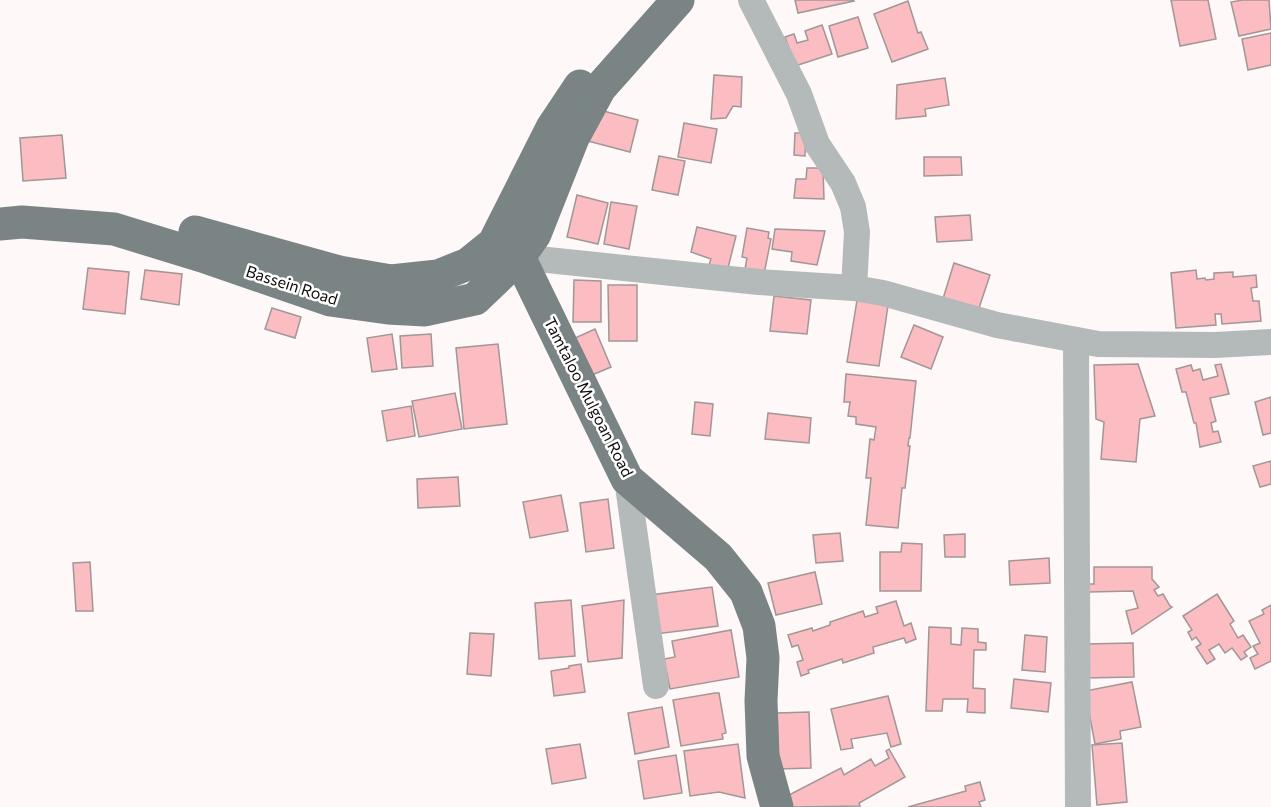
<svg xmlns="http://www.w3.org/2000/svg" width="1271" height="807" font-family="Commissioner,sans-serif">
<rect width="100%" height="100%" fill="#fef8f8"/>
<!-- building -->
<g fill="#fbbdc1" stroke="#a29696" stroke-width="1.5">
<polygon points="795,0 853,0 854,1 798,13"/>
<polygon points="1171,0 1208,0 1216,39 1180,46"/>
<polygon points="1243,0 1269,0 1271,29 1239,36 1231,2"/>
<polygon points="908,1 918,33 921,32 928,49 892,62 874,14"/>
<polygon points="858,17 868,48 838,57 829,26"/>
<polygon points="822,25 832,54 795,66 785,37 794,34 797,43 808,40 805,31"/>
<polygon points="1271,33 1271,65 1248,70 1242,39"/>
<polygon points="714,75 742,77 741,107 733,106 726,118 711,119"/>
<polygon points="945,78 949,105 925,109 926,116 896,119 897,85"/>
<polygon points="592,108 638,120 630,152 584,140"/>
<polygon points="684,123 717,129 711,163 678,157"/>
<polygon points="795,133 806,133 805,156 794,155"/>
<polygon points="62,135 66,178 23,181 20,138"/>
<polygon points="659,156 685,161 678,195 652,190"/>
<polygon points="924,157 961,157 962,175 924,176"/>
<polygon points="807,168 823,168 824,199 794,198 796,179 806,179"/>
<polygon points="577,195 608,203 598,244 567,237"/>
<polygon points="611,202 637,206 629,249 604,244"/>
<polygon points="970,215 972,240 937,242 935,217"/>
<polygon points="697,227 736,236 728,268 708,268 711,259 691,252"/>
<polygon points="747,228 769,232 768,238 771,239 763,279 744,275 747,258 742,257"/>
<polygon points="775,229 825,231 817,265 791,261 792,252 772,249"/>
<polygon points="954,263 990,275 977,314 942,302"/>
<polygon points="88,268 129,272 125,314 83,309"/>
<polygon points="145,270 182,274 179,305 141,299"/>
<polygon points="1196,270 1197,279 1205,278 1206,280 1214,279 1214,273 1233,272 1233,277 1256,275 1257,287 1251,288 1253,301 1259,301 1261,321 1222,324 1221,314 1215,314 1216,325 1176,328 1171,273"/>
<polygon points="574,280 601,281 601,322 573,322"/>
<polygon points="608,285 637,285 637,341 609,341"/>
<polygon points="858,294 889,299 879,366 847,362"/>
<polygon points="774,296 811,300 807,334 770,331"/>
<polygon points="272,308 301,317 295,338 265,329"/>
<polygon points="914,325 943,337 931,369 901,357"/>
<polygon points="595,329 611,367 592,375 575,338"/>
<polygon points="392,334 397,369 372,372 367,338"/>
<polygon points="431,334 433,366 402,368 400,336"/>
<polygon points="498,344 507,424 464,429 456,348"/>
<polygon points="1138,364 1155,416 1140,419 1136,462 1101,459 1104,422 1096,419 1094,365"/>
<polygon points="1221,364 1229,394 1210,398 1216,421 1211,423 1213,432 1218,431 1221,442 1200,447 1196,423 1194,423 1186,392 1182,392 1176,369 1191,365 1193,371 1200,369 1203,380 1218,376 1215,365"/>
<polygon points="846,374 916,381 910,438 909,438 908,446 910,446 905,488 902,488 898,528 866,525 871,478 866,478 870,439 874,440 876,427 856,424 856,417 848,416 850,402 844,402"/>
<polygon points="455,393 462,429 419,437 412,401"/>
<polygon points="1271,397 1271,433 1263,435 1255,402"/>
<polygon points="695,402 713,404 710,436 692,434"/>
<polygon points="411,406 415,436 387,441 382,411"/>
<polygon points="768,413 811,418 809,443 765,439"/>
<polygon points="1271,461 1271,484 1260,487 1253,466"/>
<polygon points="458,477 460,506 418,508 417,479"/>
<polygon points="561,495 568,531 530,538 523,502"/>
<polygon points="608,499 614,548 586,552 580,503"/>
<polygon points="840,533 843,561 816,563 813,535"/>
<polygon points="965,534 965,557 945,557 944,535"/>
<polygon points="902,543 922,544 921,591 880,591 880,552 901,552"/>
<polygon points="1049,558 1050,583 1010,585 1009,561"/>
<polygon points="90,562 93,611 76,611 73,563"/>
<polygon points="1094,567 1152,567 1152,579 1159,587 1154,590 1158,596 1163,594 1170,606 1172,607 1132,634 1126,611 1138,608 1133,591 1089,592 1089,584 1094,584"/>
<polygon points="815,572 822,604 776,615 768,583"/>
<polygon points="712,587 718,626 656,634 650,595"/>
<polygon points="1217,594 1234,621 1230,624 1238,638 1243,635 1251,647 1244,652 1247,656 1241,660 1232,648 1225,653 1219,644 1209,650 1215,659 1207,664 1196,647 1201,644 1196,637 1192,640 1188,632 1192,630 1183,616"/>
<polygon points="571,600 575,656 539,659 535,603"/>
<polygon points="624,600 622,658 588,662 582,606"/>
<polygon points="896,601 904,626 911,623 916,639 906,643 904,638 873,647 874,653 843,663 842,659 808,670 809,673 801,676 797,662 803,660 798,645 792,647 788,635 812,628 813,631 830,625 830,622 863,611 865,617 878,613 876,607"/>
<polygon points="1271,605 1271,661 1255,669 1250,658 1258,654 1253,646 1260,643 1249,621 1264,614 1262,610"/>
<polygon points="929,627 951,628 951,644 961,645 962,628 978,629 978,642 986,643 986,650 974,650 973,688 985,689 985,713 967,712 968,699 943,699 942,711 926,711"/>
<polygon points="731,630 739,677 670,689 664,659 675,657 672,641"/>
<polygon points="470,633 494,634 491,676 467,674"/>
<polygon points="1025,635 1047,637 1045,672 1022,670"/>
<polygon points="1133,643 1134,677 1084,678 1084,644"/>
<polygon points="581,664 585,692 554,696 551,671 569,668 569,666"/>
<polygon points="1014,679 1051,683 1048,712 1011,708"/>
<polygon points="1132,682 1141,727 1120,731 1121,739 1095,744 1085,691"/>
<polygon points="715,693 719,693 726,733 722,734 723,739 681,746 673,700"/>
<polygon points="888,696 901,744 891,747 887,733 851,739 853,748 841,750 831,709"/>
<polygon points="662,707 669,747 635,754 628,713"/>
<polygon points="809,712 811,768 779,769 777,713"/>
<polygon points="1122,743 1127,802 1097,805 1092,745"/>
<polygon points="580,744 586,778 552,784 546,749"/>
<polygon points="738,744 745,798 719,792 690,796 684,751"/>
<polygon points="889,749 905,777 859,803 860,806 793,807 787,796 841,768 844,775 871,759 875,766 889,758 886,751"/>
<polygon points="676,755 682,793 644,799 638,761"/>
<polygon points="980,782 985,800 979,802 981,807 908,807 966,791 965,786"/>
</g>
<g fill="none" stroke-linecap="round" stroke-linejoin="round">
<!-- minor -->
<g stroke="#b4baba" stroke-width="26">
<polyline points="751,0 799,94 817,144 843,183 853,207 857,232 854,288"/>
<polyline points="519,257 759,282 854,288 883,293 997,325 1098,344 1215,345 1271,342"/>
<polyline points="1076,340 1078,807"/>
<polyline points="627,479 656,686"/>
</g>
<!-- major -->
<g stroke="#7a8485" stroke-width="33">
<polyline points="0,224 22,222 114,229 202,256 330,300 388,308 425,310 475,299 519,257 535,234 573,138 600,88 678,0"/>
<polyline points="195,232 339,272 391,281 438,276 468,264 494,243 552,128 580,86"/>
<polyline points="501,247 519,257 627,479 718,557 746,592 759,626 763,658 761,701 763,756 777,807"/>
</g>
</g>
<g text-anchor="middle" stroke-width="5" stroke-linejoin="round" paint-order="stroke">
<!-- street labels -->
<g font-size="16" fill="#100c0c" stroke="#fff">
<text transform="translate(292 285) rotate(18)" y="6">Bassein Road</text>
<text transform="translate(589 397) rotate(63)" y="6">Tamtaloo Mulgoan Road</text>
</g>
</g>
</svg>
